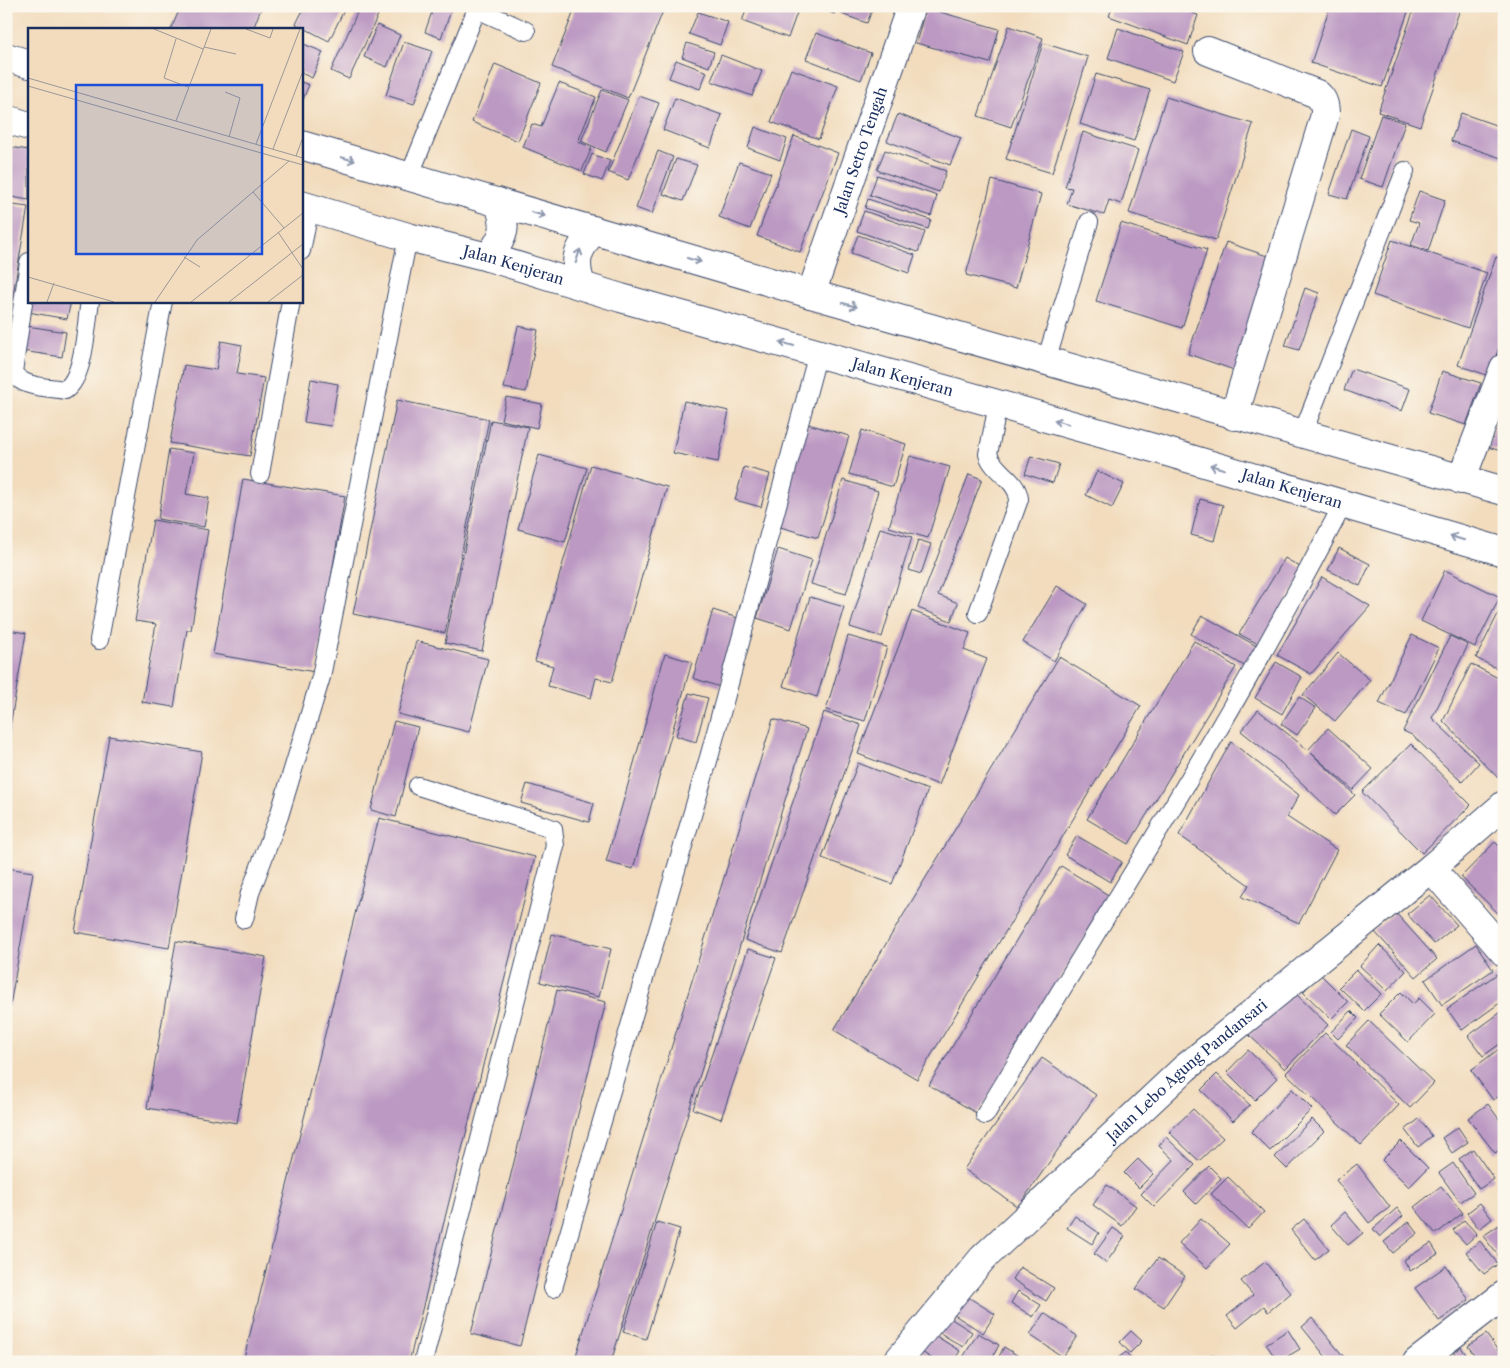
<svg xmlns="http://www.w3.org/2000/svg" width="1510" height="1368" font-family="'Libre Caslon Text',serif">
<rect width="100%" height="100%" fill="#fbf7ec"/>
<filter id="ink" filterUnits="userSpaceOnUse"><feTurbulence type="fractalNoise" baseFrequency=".02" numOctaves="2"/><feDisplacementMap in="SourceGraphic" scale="10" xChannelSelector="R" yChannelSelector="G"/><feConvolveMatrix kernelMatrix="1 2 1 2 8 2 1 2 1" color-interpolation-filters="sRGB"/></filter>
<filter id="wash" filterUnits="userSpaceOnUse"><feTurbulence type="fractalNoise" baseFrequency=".0096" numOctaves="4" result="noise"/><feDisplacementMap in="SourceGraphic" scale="20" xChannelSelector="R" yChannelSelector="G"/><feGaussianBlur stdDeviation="1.12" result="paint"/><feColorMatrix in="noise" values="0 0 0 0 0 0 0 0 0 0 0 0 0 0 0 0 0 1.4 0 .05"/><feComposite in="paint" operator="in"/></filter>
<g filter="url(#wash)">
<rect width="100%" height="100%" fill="#f2dcbd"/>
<g id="blocks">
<!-- building -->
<g fill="#bc99c3">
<polygon points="181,6 262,6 253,29 171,29"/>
<polygon points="305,6 346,6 329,41 296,24"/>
<polygon points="360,6 382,6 349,79 331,71"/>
<polygon points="434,6 453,6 441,38 425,32"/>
<polygon points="576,6 665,6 628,98 552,67"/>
<polygon points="748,6 798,6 799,7 788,38 742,21"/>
<polygon points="815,6 837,6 834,14"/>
<polygon points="844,6 863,6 872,10 867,23 841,14"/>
<polygon points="1113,6 1172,6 1198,15 1188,45 1109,16"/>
<polygon points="1186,6 1202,6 1200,12"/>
<polygon points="1330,6 1410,6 1382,87 1311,63"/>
<polygon points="1415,6 1461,6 1420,126 1378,112"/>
<polygon points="926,8 999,29 990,63 916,43"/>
<polygon points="698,12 728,22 720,45 689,34"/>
<polygon points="377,25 400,35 387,67 364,57"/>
<polygon points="1009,26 1043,38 1011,127 978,116"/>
<polygon points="1118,28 1184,52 1173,81 1108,58"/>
<polygon points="816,33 871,53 861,80 806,59"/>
<polygon points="404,42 432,51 414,104 386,95"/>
<polygon points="301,43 323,52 312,78 301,73"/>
<polygon points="687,43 714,52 709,67 682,57"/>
<polygon points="1043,43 1088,57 1052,173 1006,159"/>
<polygon points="721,55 762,71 752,96 711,81"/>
<polygon points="676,60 707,72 700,89 669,78"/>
<polygon points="495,64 541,83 518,141 472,122"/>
<polygon points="791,69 838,86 819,139 771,122"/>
<polygon points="1096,74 1150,90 1134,141 1080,124"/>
<polygon points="301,82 309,85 301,104"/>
<polygon points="559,83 596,97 578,142 592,147 582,171 523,147 532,124 541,127"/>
<polygon points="602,90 628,100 606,152 581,141"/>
<polygon points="639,96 659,103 628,180 608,172"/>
<polygon points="1166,97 1253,124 1216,240 1129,213"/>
<polygon points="675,98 722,115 710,148 663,130"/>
<polygon points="1461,113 1504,128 1504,159 1451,141"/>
<polygon points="898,114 961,138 950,165 887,141"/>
<polygon points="1381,115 1405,123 1383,187 1359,179"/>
<polygon points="755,127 787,139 780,160 748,148"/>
<polygon points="1351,129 1369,136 1347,199 1329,194"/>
<polygon points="1083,132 1138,150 1121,204 1109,200 1104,215 1067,204 1072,188 1065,187"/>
<polygon points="794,136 838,153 800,252 757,236"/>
<polygon points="9,147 29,150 29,200 6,196 6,165"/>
<polygon points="885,150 946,171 939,192 877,170"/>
<polygon points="658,151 673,157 652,214 636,208"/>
<polygon points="592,154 610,161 602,181 584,174"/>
<polygon points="676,159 697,165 683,201 663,194"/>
<polygon points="739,162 771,173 750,229 719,217"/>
<polygon points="877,175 937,196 931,216 870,195"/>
<polygon points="992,180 1041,194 1016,288 966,275"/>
<polygon points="1419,191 1445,200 1428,251 1411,245 1419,223 1409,220"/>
<polygon points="868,199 931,220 928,229 865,208"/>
<polygon points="6,204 28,207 7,330 6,330"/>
<polygon points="864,211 925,232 918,252 857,231"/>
<polygon points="1121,223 1207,250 1182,328 1096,301"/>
<polygon points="858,235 915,255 909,273 851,253"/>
<polygon points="1392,240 1487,273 1468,328 1373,295"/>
<polygon points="1226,242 1276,259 1237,371 1188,354"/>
<polygon points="1496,257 1504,260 1504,333 1489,376 1458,365"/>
<polygon points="1305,288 1319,293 1299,350 1285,346"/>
<polygon points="29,301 71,301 67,319 28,312"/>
<polygon points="27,326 66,332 62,357 22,351"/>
<polygon points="518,326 538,330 526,392 504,388"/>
<polygon points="221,341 242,345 237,374 264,378 250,456 170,443 184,365 216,370"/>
<polygon points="1352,369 1410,389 1402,411 1344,390"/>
<polygon points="1442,371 1481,383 1466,425 1428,413"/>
<polygon points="311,379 338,384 331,426 304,422"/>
<polygon points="506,397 542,404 537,428 501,420"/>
<polygon points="397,400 489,419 445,633 353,614"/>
<polygon points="684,401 729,411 718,462 673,453"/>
<polygon points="1502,408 1504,408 1504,452 1488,447"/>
<polygon points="491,420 528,427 482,651 445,643"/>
<polygon points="808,424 849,436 818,538 777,526"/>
<polygon points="862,430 906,444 893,487 849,474"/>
<polygon points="169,449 194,453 186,494 209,498 204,527 158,519"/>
<polygon points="539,455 587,468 565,542 518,529"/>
<polygon points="910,456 950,467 928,538 889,527"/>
<polygon points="1031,456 1059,464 1053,483 1025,474"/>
<polygon points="591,465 667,487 612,682 596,678 591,698 548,686 553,666 535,661"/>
<polygon points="744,467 770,474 761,507 735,500"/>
<polygon points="1097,471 1124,484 1112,508 1086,495"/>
<polygon points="969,474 982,479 938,595 958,603 951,621 918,608"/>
<polygon points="243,479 345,496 315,672 213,654"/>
<polygon points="843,480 878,491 846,594 811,584"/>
<polygon points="1200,499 1223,505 1214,541 1191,535"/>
<polygon points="153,520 208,530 191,630 187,630 174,707 142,702 156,624 135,621"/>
<polygon points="880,528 912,537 882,637 850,627"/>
<polygon points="918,540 931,544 921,574 909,570"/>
<polygon points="1339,548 1370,564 1360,586 1328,570"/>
<polygon points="778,549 812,560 791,629 757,618"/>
<polygon points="1285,558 1305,570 1260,645 1239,634"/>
<polygon points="1445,570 1500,597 1475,647 1421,621"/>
<polygon points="1322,577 1370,606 1311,674 1277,655"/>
<polygon points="1057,586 1087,604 1054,661 1023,642"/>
<polygon points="810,597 844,607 817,697 783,686"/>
<polygon points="1504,602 1504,672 1476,658"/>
<polygon points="713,610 741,619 720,687 693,678"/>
<polygon points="912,611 970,633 964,650 987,659 939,785 858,754"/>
<polygon points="1202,615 1258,647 1246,667 1191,634"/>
<polygon points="8,630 26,633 7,744 6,639"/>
<polygon points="1412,635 1439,648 1406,715 1379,703"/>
<polygon points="848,636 887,647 865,721 826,710"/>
<polygon points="1450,636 1468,645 1432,718 1479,763 1462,782 1412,735 1403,731"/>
<polygon points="416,641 488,659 469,732 398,714"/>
<polygon points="1194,641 1236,667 1129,844 1087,819"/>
<polygon points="1338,653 1370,680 1335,721 1303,695"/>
<polygon points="665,654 692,662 633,869 606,862"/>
<polygon points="1059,657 1141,706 917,1079 834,1030"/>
<polygon points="1276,662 1302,677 1282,714 1255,698"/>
<polygon points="1471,664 1504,681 1504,779 1501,781 1443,721"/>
<polygon points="689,693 708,698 696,742 676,736"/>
<polygon points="1299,697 1316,708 1297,735 1281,724"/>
<polygon points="1258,710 1308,750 1328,728 1373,769 1353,790 1311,753 1355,795 1335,815 1281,763 1241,731"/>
<polygon points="824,712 861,725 782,953 745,940"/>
<polygon points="773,719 807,729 611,1362 574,1362"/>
<polygon points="394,721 418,727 396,817 371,810"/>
<polygon points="109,736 202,752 169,948 75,932"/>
<polygon points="1231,742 1299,795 1287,817 1337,850 1299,923 1242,897 1249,885 1179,835"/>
<polygon points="1411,744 1471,805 1422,853 1362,792"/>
<polygon points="858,763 928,790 892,884 822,858"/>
<polygon points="527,784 594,803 589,822 521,803"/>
<polygon points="379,818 535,857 409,1362 243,1362"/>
<polygon points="1077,836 1122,862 1110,882 1065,855"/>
<polygon points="1495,842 1504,851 1504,919 1461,877"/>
<polygon points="1061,866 1110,896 978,1114 929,1085"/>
<polygon points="6,868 33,872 10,1006 6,1005"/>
<polygon points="1430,895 1457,925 1434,944 1407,914"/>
<polygon points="1395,912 1437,959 1416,977 1374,931"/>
<polygon points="552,934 611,949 599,997 540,982"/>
<polygon points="176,941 266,957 237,1123 147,1108"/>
<polygon points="1476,944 1493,970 1442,1005 1425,980"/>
<polygon points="1379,945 1406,971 1387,991 1360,966"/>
<polygon points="748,949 776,958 721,1119 693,1109"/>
<polygon points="1356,970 1381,994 1364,1011 1339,987"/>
<polygon points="1320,974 1348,1002 1331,1019 1303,992"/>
<polygon points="1497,974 1504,983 1504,1000 1462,1030 1447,1009"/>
<polygon points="557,990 606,1002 520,1346 471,1334"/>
<polygon points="1292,990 1328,1025 1285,1069 1249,1035"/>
<polygon points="1401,992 1413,1004 1419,998 1435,1014 1408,1042 1379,1014"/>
<polygon points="1504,1010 1504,1041 1483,1056 1468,1036"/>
<polygon points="1351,1011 1358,1018 1338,1039 1331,1032"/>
<polygon points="1369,1021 1434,1083 1410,1108 1346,1045"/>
<polygon points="1325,1033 1399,1105 1361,1145 1286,1073"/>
<polygon points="1503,1046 1504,1093 1493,1100 1471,1070"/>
<polygon points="1248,1050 1277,1078 1255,1100 1227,1072"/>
<polygon points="1042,1058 1096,1095 1018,1207 964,1169"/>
<polygon points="1217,1074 1250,1105 1233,1121 1201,1090"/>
<polygon points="1292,1089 1312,1109 1270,1151 1251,1132"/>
<polygon points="1488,1104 1504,1126 1504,1147 1495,1153 1468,1118"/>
<polygon points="1193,1109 1223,1138 1199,1161 1169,1132"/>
<polygon points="1312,1119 1324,1131 1287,1169 1275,1157"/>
<polygon points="1419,1119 1432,1136 1418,1147 1405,1130"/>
<polygon points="1458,1127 1468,1142 1452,1153 1442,1138"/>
<polygon points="1166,1137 1195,1165 1154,1207 1141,1194 1174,1160 1159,1146"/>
<polygon points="1401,1141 1428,1168 1409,1187 1382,1160"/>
<polygon points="1473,1149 1494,1179 1479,1189 1459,1159"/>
<polygon points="1138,1159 1153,1174 1139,1188 1124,1173"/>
<polygon points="1453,1163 1474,1193 1460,1202 1439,1173"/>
<polygon points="1357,1164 1390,1207 1369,1223 1336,1180"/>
<polygon points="1209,1166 1221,1178 1196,1204 1184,1192"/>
<polygon points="1228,1177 1264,1212 1248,1229 1211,1194"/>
<polygon points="1107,1185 1136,1206 1122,1226 1093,1205"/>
<polygon points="1441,1186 1463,1213 1436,1234 1414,1207"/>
<polygon points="1480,1203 1492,1219 1479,1229 1467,1213"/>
<polygon points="1397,1208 1403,1216 1380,1237 1373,1229"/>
<polygon points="1345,1212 1363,1233 1348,1245 1331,1225"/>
<polygon points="1075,1216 1099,1233 1092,1244 1067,1228"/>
<polygon points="1201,1219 1230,1244 1207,1268 1179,1243"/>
<polygon points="1304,1219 1329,1249 1315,1260 1291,1230"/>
<polygon points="1464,1220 1477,1234 1466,1244 1453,1230"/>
<polygon points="657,1222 680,1229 646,1339 623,1332"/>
<polygon points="1409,1222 1418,1233 1393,1253 1384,1242"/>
<polygon points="1499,1225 1504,1232 1504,1263 1483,1236"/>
<polygon points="1113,1228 1125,1236 1106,1263 1094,1254"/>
<polygon points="1480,1241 1498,1264 1484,1274 1466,1252"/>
<polygon points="1431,1243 1438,1254 1410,1271 1404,1260"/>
<polygon points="1158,1258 1185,1276 1164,1307 1136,1289"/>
<polygon points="1265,1262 1291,1293 1268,1312 1264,1306 1237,1328 1227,1316 1253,1295 1241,1281"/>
<polygon points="1446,1266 1469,1300 1439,1321 1415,1288"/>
<polygon points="1020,1267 1054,1288 1046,1301 1012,1279"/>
<polygon points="1018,1291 1041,1305 1033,1317 1011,1303"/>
<polygon points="960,1292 995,1314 983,1333 948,1311"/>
<polygon points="942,1313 972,1332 963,1347 932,1328"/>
<polygon points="1044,1313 1077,1336 1063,1357 1030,1335"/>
<polygon points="1312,1318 1344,1357 1337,1362 1330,1362 1302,1327"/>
<polygon points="1288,1330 1300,1349 1278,1362 1266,1344"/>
<polygon points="928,1331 960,1351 953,1362 937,1362 916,1348"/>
<polygon points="1131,1331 1142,1341 1130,1353 1120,1342"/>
<polygon points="978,1333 999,1345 990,1362 960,1362"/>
<polygon points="1486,1334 1504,1359 1504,1362 1479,1362 1468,1346"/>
<polygon points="1004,1347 1028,1362 996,1362"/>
<polygon points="1461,1347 1471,1362 1460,1362 1454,1353"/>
<polygon points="1126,1352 1133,1362 1113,1362"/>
<polygon points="1212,1354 1218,1362 1201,1362"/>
<polygon points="1449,1354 1455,1362 1438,1362"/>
<polygon points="1039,1357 1048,1362 1036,1362"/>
</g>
</g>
</g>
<g filter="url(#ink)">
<use href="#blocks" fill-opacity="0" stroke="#3b496c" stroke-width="1"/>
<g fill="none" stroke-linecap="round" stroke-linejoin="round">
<defs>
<g id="lane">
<polyline points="477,9 526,31"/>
<polyline points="409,177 478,6"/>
<polyline points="301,251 310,207"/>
<path d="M29,262L13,372C21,388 49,387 65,390C85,377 86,324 90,301"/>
<polyline points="1046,361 1089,222"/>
<polyline points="1302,435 1405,171"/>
<polyline points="260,474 291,301"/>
<path d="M978,613L1019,499C1017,479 993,472 988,454L998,405"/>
<polyline points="99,640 163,301"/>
<polyline points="418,786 545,826 553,829 555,846 423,1362"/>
<polyline points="244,919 250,893 279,816 321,677 408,237"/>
<path d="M985,1115C1107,913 1235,714 1343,504"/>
<polyline points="553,1288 710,754 818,353"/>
</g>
<g id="street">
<path d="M1208,51L1317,94C1324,100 1325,106 1325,115L1234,416"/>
<path id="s1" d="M811,294L911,6"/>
<polyline points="1461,480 1504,368"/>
<polyline points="1431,868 1504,952"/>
<path id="s2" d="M897,1362L982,1259L1185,1068L1431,868L1504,805"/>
<polyline points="1417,1362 1504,1295"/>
</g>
<g id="primary">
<polyline points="6,57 29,64"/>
<polyline points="6,119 29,126"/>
<polyline points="301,145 811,294 1504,491"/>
<path id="s3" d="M301,205L408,237L488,257L621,298L1157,449L1504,552"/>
<path d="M488,257C505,237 508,227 498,202"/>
<path d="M581,285C573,260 577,251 593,230"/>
</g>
</defs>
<!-- lane casing -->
<use href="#lane" stroke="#3b496c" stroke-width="20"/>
<!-- street casing -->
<use href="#street" stroke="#3b496c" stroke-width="30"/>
<!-- primary casing -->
<use href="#primary" stroke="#3b496c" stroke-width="30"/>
<!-- lane -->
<use href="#lane" stroke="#fff" stroke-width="18"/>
<!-- street -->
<use href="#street" stroke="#fff" stroke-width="28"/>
<!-- primary -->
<use href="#primary" stroke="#fff" stroke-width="28"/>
</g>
<!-- one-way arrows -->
<defs><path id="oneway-shaft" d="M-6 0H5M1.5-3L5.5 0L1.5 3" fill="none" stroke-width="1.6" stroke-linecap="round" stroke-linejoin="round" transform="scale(1.25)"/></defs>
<g stroke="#8d97ae">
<use href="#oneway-shaft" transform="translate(348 159) rotate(16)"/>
<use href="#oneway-shaft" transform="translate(538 214) rotate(16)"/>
<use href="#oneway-shaft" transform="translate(578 256) rotate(-72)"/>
<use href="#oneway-shaft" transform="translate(694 260) rotate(16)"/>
<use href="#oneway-shaft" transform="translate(850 305) rotate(16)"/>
<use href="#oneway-shaft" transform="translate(787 344) rotate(-164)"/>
<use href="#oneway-shaft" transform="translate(1061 422) rotate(-164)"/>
<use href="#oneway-shaft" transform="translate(1217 467) rotate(-163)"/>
<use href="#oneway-shaft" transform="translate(1457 538) rotate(-163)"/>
</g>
</g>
<g text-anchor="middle" stroke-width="4" stroke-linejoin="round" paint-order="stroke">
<!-- street labels -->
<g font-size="15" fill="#1b2f5e" stroke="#fbf7ec">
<text dy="5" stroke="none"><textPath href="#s1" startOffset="152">Jalan Setro Tengah</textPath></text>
<text dy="5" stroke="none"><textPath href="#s3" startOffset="221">Jalan Kenjeran</textPath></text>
<text dy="5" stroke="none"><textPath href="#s3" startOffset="626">Jalan Kenjeran</textPath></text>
<text dy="5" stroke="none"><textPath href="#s3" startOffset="1031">Jalan Kenjeran</textPath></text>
<text dy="5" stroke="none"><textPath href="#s2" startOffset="412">Jalan Lebo Agung Pandansari</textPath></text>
</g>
</g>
<!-- overview -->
<g transform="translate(28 28)">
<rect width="275" height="275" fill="#f2dcbd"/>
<path fill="none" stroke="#9c9797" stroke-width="1" d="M126,1L175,21M218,1L242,10L245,1M148,11L136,50L160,59M176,19L208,26M0,50L275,130M0,58L275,137M197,64L212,70L201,109M148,93L183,1M228,116L272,1M245,121L275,43M268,128L275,109M225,164L256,200M250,204L275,241M156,229L172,239M0,249L86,274M19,274L26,255M127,274L169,212L261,133M163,274L275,185M201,274L275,216M240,274L275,247"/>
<path fill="#1d4ed8" fill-opacity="0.15" stroke="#1d4ed8" stroke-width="2.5" d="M48,57H234V226H48Z"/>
<rect width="275" height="275" fill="none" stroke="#1b2f5e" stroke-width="2.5"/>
</g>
<!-- margin -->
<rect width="1510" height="1368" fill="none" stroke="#fbf7ec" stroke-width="25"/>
</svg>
